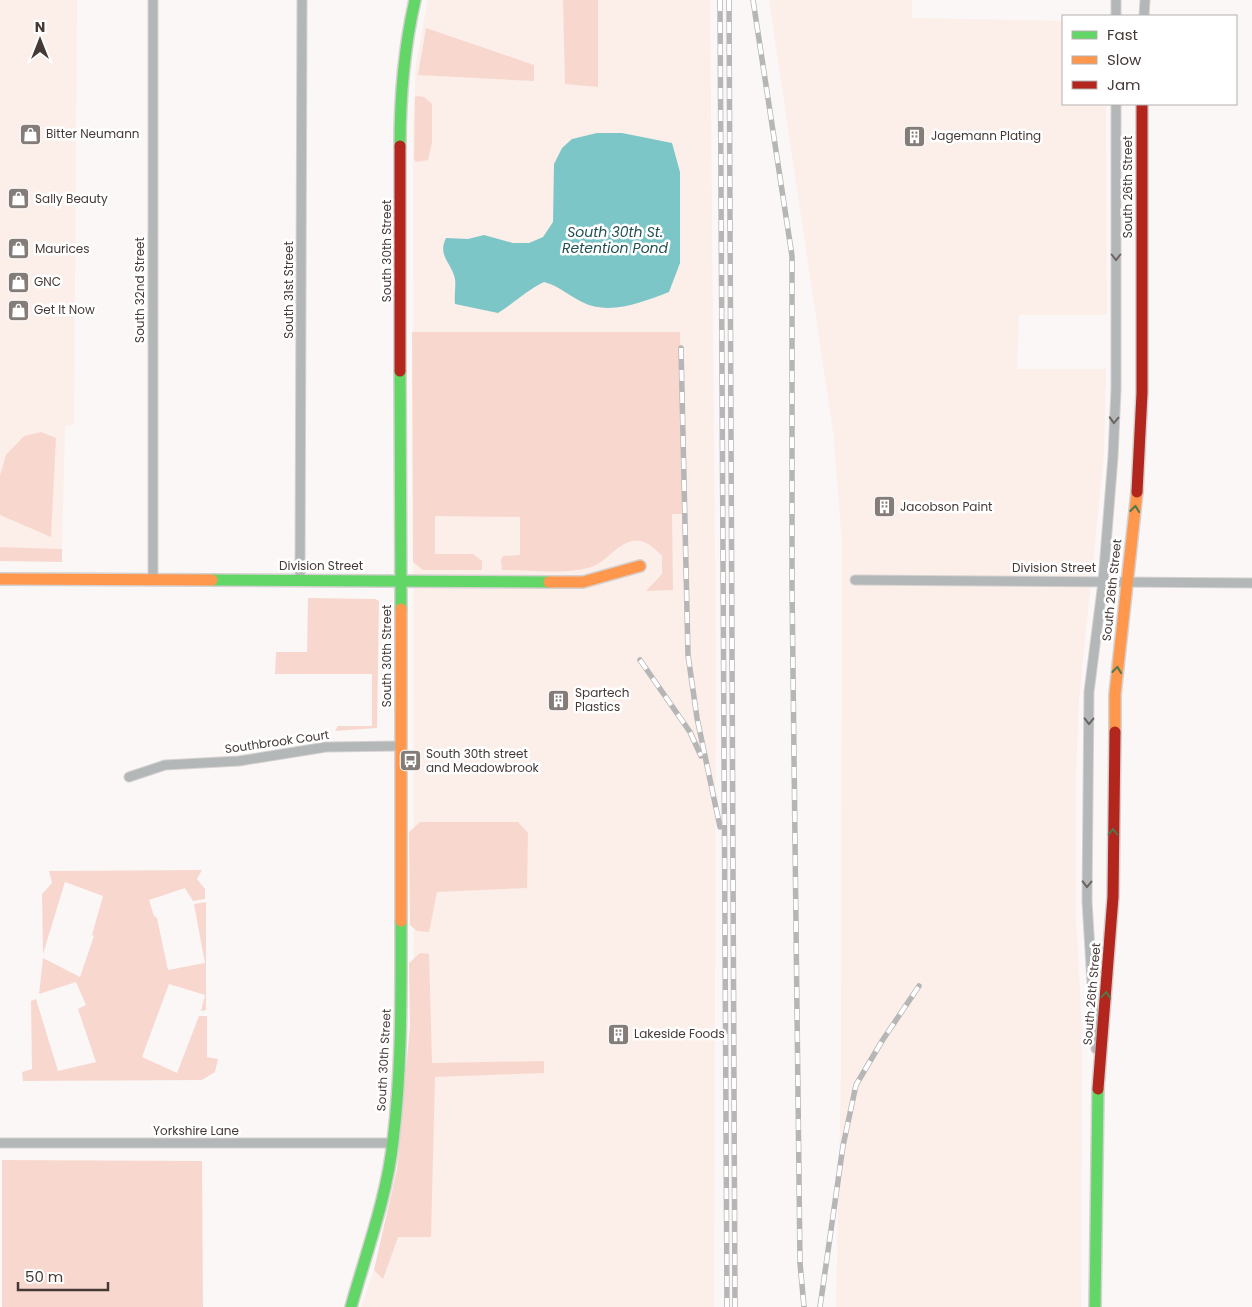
<svg xmlns="http://www.w3.org/2000/svg" width="1252" height="1307" font-family="Poppins,sans-serif">
<rect width="100%" height="100%" fill="#faf7f6"/>
<!-- built -->
<g fill="#fceee9">
<polygon points="0,0 77,0 74,424 65,426 62,549 0,547"/>
<polygon points="428,0 710,0 716,662 714,1307 361,1307 383,1245 397,1194 414,1041 413,124 416,64"/>
<polygon points="769,0 912,0 912,18 1063,21 1063,104 1106,104 1107,315 1019,315 1017,369 1106,369 1104,454 1079,699 1076,774 1076,919 1082,1031 1081,1307 836,1307 841,1080 842,545 834,438"/>
</g>
<!-- green -->
<g fill="#f8d8ce">
<polygon points="563,0 598,0 598,87 565,84"/>
<polygon points="426,28 534,65 534,81 418,75"/>
<polygon points="418,96 424,97 432,104 432,142 428,160 416,162 414,159 415,97"/>
<path d="M412,332H680L683,514H672L673,590L646,591L662,574V556C653,547 646,539 633,541C616,544 607,562 591,567C566,575 529,570 502,570L501,560L503,556L520,555V517L435,516V554H473L482,561V570H423L413,562Z"/>
<polygon points="41,432 56,438 51,537 0,515 0,476 6,455 24,436"/>
<polygon points="0,547 62,549 62,562 0,561"/>
<polygon points="308,598 375,599 379,601 377,728 335,731 338,726 372,726 372,674 275,674 276,652 307,652"/>
<polygon points="420,822 518,822 528,833 527,888 437,892 429,932 417,931 410,925 409,832"/>
<polygon points="202,870 197,879 205,889 205,899 193,901 185,888 149,900 154,916 157,918 168,970 205,963 194,904 206,902 206,1010 201,1011 205,995 169,984 142,1057 177,1073 199,1016 207,1016 207,1057 218,1059 215,1072 202,1080 23,1081 22,1072 32,1069 31,1001 36,999 58,1071 96,1062 78,1009 86,1005 76,982 39,994 43,958 80,977 94,936 92,935 103,896 65,882 43,954 42,894 52,883 49,871"/>
<polygon points="420,953 429,954 432,1063 544,1061 544,1073 435,1077 431,1237 398,1237 383,1279 374,1270 397,1169 410,1026 409,963"/>
<polygon points="2,1160 202,1161 203,1307 2,1307"/>
</g>
<!-- water -->
<path fill="#7dc6c8" d="M597,133H622L672,143L680,172V263L669,292C643,302 609,316 582,302C568,295 559,286 544,282C527,290 514,303 498,313L455,304C454,295 456,287 455,279C452,263 437,256 446,238L468,239L484,235L513,243H529L543,237L553,222L554,164L562,148L572,139Z"/>
<g fill="none" stroke-linecap="round" stroke-linejoin="round">
<defs>
<g id="street">
<polyline points="1116,16 1116,0"/>
<polyline points="1144,16 1145,0"/>
<polyline points="300,579 302,0"/>
<polyline points="153,580 153,0"/>
<polyline points="855,580 1252,583"/>
<polyline points="129,777 165,765 239,761 326,747 401,746"/>
<polyline points="1096,1049 1087,901 1089,692 1103,582 1113,457 1116,389 1116,104"/>
<polyline points="0,1143 393,1143"/>
</g>
<g id="fast">
<path d="M400,146C400,97 404,48 415,0"/>
<polyline points="400,371 401,609"/>
<polyline points="212,580 549,582"/>
<path d="M351,1307C366,1253 387,1197 393,1141C402,1068 401,995 401,921"/>
<polyline points="1095,1307 1098,1089"/>
</g>
<g id="slow">
<polyline points="0,579 212,580"/>
<polyline points="549,582 583,582 640,566"/>
<polyline points="401,609 401,921"/>
<polyline points="1115,732 1115,694 1137,492"/>
</g>
<g id="jam">
<polyline points="400,146 400,371"/>
<polyline points="1137,492 1142,393 1142,104"/>
<polyline points="1098,1089 1113,897 1115,732"/>
</g>
</defs>
<!-- street casing -->
<use href="#street" stroke="#d5d1d0" stroke-width="11"/>
<!-- fast casing -->
<use href="#fast" stroke="#d5d1d0" stroke-width="14"/>
<!-- slow casing -->
<use href="#slow" stroke="#d5d1d0" stroke-width="14"/>
<!-- jam casing -->
<use href="#jam" stroke="#d5d1d0" stroke-width="14"/>
<!-- street -->
<use href="#street" stroke="#b3b7b7" stroke-width="9"/>
<!-- fast -->
<use href="#fast" stroke="#63d668" stroke-width="11"/>
<!-- slow -->
<use href="#slow" stroke="#ff974d" stroke-width="11"/>
<!-- jam -->
<use href="#jam" stroke="#b3261e" stroke-width="11"/>
<defs>
<g id="rail">
<polyline points="720,0 727,1307"/>
<polyline points="729,0 735,1307"/>
<polyline points="753,0 792,256 792,586 800,1263 804,1307"/>
<polyline points="681,348 688,655 697,718 720,827"/>
<polyline points="640,660 690,732 701,756"/>
<polyline points="820,1307 843,1146 856,1085 882,1041 919,986"/>
</g>
</defs>
<!-- rail casing -->
<use href="#rail" stroke="#b6b6b6" stroke-width="5.5"/>
<!-- rail -->
<use href="#rail" stroke="#fff" stroke-width="4" stroke-dasharray="11" stroke-linecap="butt"/>
</g>
<!-- one-way arrows -->
<defs><path id="oneway-chevron" d="M-2-3.5L2.5 0L-2 3.5" fill="none" stroke-width="1.6" stroke-linecap="round" stroke-linejoin="round" transform="scale(1.25)"/></defs>
<g stroke="#6c6563">
<use href="#oneway-chevron" transform="translate(1116 257) rotate(90)"/>
<use href="#oneway-chevron" transform="translate(1114 420) rotate(92)"/>
<use href="#oneway-chevron" transform="translate(1089 721) rotate(91)"/>
<use href="#oneway-chevron" transform="translate(1087 884) rotate(91)"/>
</g>
<g stroke="#51784a">
<use href="#oneway-chevron" transform="translate(1135 509) rotate(-84)"/>
<use href="#oneway-chevron" transform="translate(1117 670) rotate(-84)"/>
<use href="#oneway-chevron" transform="translate(1113 832) rotate(-90)"/>
<use href="#oneway-chevron" transform="translate(1106 995) rotate(-84)"/>
</g>
<!-- icons -->
<defs>
<symbol id="shop-square" viewBox="-11 -11 22 22"><rect x="-9" y="-9" width="18" height="18" rx="4" fill="#847c79" stroke="#fff"/><path d="M-5-2.5h2.3a2.7 3.5 0 0 1 5.4 0H5L5.5 6h-11ZM-1.5-2.5h3a1.5 2.3 0 0 0-3 0Z" fill="#fff"/></symbol>
<symbol id="building-square" viewBox="-11 -11 22 22"><rect x="-9" y="-9" width="18" height="18" rx="4" fill="#847c79" stroke="#fff"/><path d="M-4-6H4V6H1V3H-1V6H-4ZM-2.5-4.3h1.7v1.8h-1.7ZM.8-4.3h1.7v1.8H.8ZM-2.5-1h1.7V.8h-1.7ZM.8-1h1.7V.8H.8Z" fill="#fff"/></symbol>
<symbol id="bus-square" viewBox="-11 -11 22 22"><rect x="-9" y="-9" width="18" height="18" rx="4" fill="#847c79" stroke="#fff"/><path d="M-5-6H5V4H4V6H2V4H-2V6H-4V4H-5ZM-3.5-4V0h7V-4ZM-3.5 1.2v1.5H-2V1.2ZM2 1.2v1.5H3.5V1.2Z" fill="#fff"/></symbol>
</defs>
<g fill-rule="evenodd">
<use href="#shop-square" x="18" y="122" width="25" height="25"/>
<use href="#building-square" x="902" y="124" width="25" height="25"/>
<use href="#shop-square" x="6" y="186" width="25" height="25"/>
<use href="#shop-square" x="6" y="236" width="25" height="25"/>
<use href="#shop-square" x="6" y="270" width="25" height="25"/>
<use href="#shop-square" x="6" y="298" width="25" height="25"/>
<use href="#building-square" x="872" y="494" width="25" height="25"/>
<use href="#building-square" x="546" y="688" width="25" height="25"/>
<use href="#bus-square" x="398" y="748" width="25" height="25"/>
<use href="#building-square" x="606" y="1022" width="25" height="25"/>
</g>
<g text-anchor="middle" stroke-width="5" stroke-linejoin="round" paint-order="stroke">
<!-- poi labels -->
<g font-size="12" fill="#453936" stroke="#fff" text-anchor="start">
<text x="46" y="138">Bitter Neumann</text>
<text x="931" y="140">Jagemann Plating</text>
<text x="35" y="203">Sally Beauty</text>
<text x="35" y="253">Maurices</text>
<text x="34" y="286">GNC</text>
<text x="34" y="314">Get It Now</text>
<text x="900" y="511">Jacobson Paint</text>
<text x="575" y="697">Spartech<tspan x="575" dy="14">Plastics</tspan></text>
<text x="426" y="758">South 30th street<tspan x="426" dy="14">and Meadowbrook</tspan></text>
<text x="634" y="1038">Lakeside Foods</text>
</g>
<!-- street labels -->
<g font-size="12" fill="#453936" stroke="#fff">
<text transform="translate(1128 187) rotate(-90)" y="4">South 26th Street</text>
<text transform="translate(387 251) rotate(-90)" y="4">South 30th Street</text>
<text transform="translate(140 290) rotate(-90)" y="4">South 32nd Street</text>
<text transform="translate(289 290) rotate(-90)" y="4">South 31st Street</text>
<text x="321" y="570">Division Street</text>
<text x="1054" y="572">Division Street</text>
<text transform="translate(1112 590) rotate(-84)" y="4">South 26th Street</text>
<text transform="translate(387 656) rotate(-90)" y="4">South 30th Street</text>
<text transform="translate(277 742) rotate(-8)" y="4">Southbrook Court</text>
<text transform="translate(1092 994) rotate(-85)" y="4">South 26th Street</text>
<text transform="translate(384 1060) rotate(-87)" y="4">South 30th Street</text>
<text x="196" y="1135">Yorkshire Lane</text>
</g>
<!-- water labels -->
<g font-size="14" font-style="italic" fill="#225052" stroke="#fff">
<text x="615" y="237">South 30th St.<tspan x="615" dy="16">Retention Pond</tspan></text>
</g>
</g>
<!-- legend -->
<rect x="1062" y="15" width="175" height="90" fill="#ffffff" stroke="#b5b0af"/>
<rect x="1072" y="31" width="25" height="8" fill="#63d668" stroke="#b5b0af"/>
<text x="1107" y="40" font-size="15" fill="#453936">Fast</text>
<rect x="1072" y="56" width="25" height="8" fill="#ff974d" stroke="#b5b0af"/>
<text x="1107" y="65" font-size="15" fill="#453936">Slow</text>
<rect x="1072" y="81" width="25" height="8" fill="#b3261e" stroke="#b5b0af"/>
<text x="1107" y="90" font-size="15" fill="#453936">Jam</text>
<!-- north arrow -->
<g transform="translate(40 40)" stroke="#ffffff" stroke-width="4" paint-order="stroke">
<path d="M0-4L9 19L0 12L-9 19Z" fill="#453936"/>
<text y="-8" font-size="14" font-weight="bold" text-anchor="middle" fill="#453936">N</text>
</g>
<!-- scale -->
<path d="M18 1282v8h90v-8" fill="none" stroke="#453936" stroke-width="2.5"/>
<text x="25" y="1282" font-size="15" fill="#453936" stroke="#ffffff" stroke-width="4" paint-order="stroke">50 m</text>
</svg>
